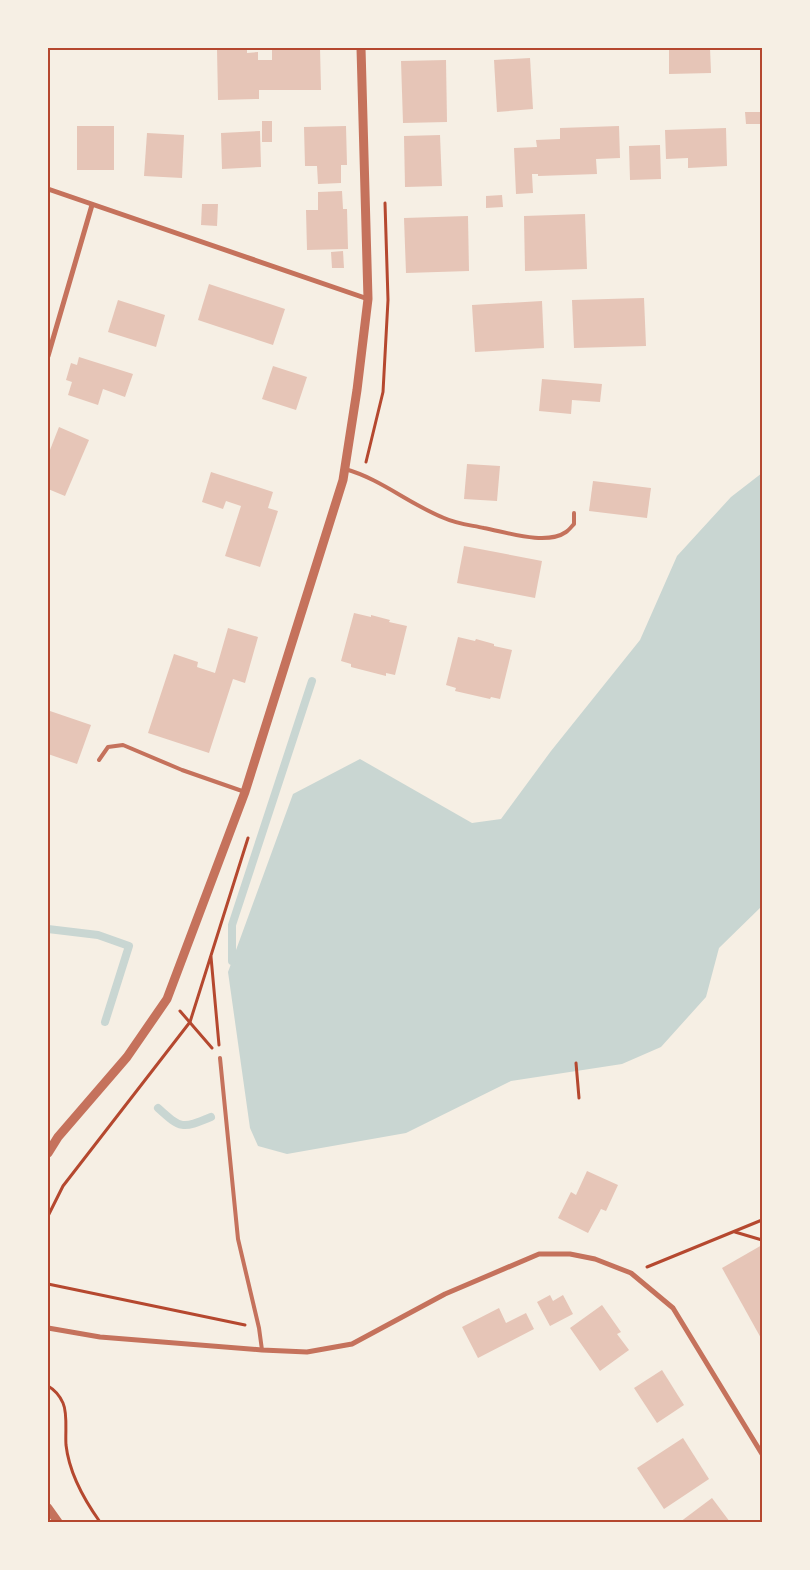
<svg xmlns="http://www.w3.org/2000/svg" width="810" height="1570" font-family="'PT Sans Narrow',sans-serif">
<rect width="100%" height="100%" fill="#f6efe4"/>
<!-- water -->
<polygon fill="#c9d6d2" points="762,473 762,906 719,948 706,997 661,1047 622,1064 511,1081 406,1133 287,1154 258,1146 250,1128 228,972 293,794 360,759 472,823 501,819 551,751 640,640 677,556 731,497"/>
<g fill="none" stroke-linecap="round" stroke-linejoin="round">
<!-- stream -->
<g stroke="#c9d6d2" stroke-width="8">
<polyline points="48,929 98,935 129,946 105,1022"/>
<polyline points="232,961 232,925 312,681"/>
<path d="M158,1108C181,1129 182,1129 211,1117"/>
</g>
</g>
<!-- building -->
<g fill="#e6c5b7">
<polygon points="247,48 247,53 258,52 258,60 272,60 272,48 320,48 321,90 259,90 259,99 218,100 217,49"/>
<polygon points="669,48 710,48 711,73 669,74"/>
<polygon points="530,58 533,109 497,112 494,60"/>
<polygon points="446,60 447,122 403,123 401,61"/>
<polygon points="745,112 762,112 762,124 746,124"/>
<rect x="262" y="121" width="10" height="21"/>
<rect x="77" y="126" width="37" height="44"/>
<polygon points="346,126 347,165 341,165 341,183 318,184 317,166 305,166 304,127"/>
<polygon points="619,126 620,158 596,159 597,174 538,176 538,174 532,174 533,193 516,194 514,148 537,147 536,140 560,139 560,128"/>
<polygon points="726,128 727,166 688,168 688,158 666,159 665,130"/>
<polygon points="260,131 261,167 222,169 221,133"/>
<polygon points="147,133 184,135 182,178 144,176"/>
<polygon points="440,135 442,186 405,187 404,136"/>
<polygon points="660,145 661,179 630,180 629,146"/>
<polygon points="342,191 343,209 347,209 348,249 307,250 306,210 318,210 318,192"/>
<polygon points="502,195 503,207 486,208 486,196"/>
<polygon points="202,204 218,204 217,226 201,225"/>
<polygon points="585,214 587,269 525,271 524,216"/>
<polygon points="468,216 469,271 406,273 404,218"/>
<polygon points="343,251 344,268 332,268 331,252"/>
<polygon points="209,284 285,309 273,345 198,320"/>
<polygon points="644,298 646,346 574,348 572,300"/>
<polygon points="118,300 165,315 156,347 108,332"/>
<polygon points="542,301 544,348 475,352 472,305"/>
<polygon points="79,357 133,374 125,397 103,389 98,405 68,395 72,382 66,380 71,363 77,365"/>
<polygon points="273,366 307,377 296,410 262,399"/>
<polygon points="542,379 602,384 600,402 572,400 571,414 539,411"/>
<polygon points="59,427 89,440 65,496 48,489 48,455"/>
<polygon points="467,464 500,466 497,501 464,499"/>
<polygon points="211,472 273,492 268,508 278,511 260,567 225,556 241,506 226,501 223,509 202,502"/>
<polygon points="593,481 651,488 647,518 589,511"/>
<polygon points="464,546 542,561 535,598 457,583"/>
<polygon points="354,613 371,617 371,615 390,620 389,622 407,626 395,675 386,673 386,676 351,667 351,664 341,661"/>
<polygon points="228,628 258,637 245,683 233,679 209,753 148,733 174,654 198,662 197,667 215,673"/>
<polygon points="458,637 475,641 476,639 494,644 494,646 512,650 500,699 491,697 490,699 455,691 456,688 446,685"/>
<polygon points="50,711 91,725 77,764 48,754 48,719"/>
<polygon points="587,1171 618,1185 606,1211 601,1209 588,1233 558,1218 571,1192 576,1195"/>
<polygon points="762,1245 762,1340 722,1268"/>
<polygon points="550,1295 553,1301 563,1295 573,1314 550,1326 537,1302"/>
<polygon points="602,1305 621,1332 617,1334 629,1350 600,1371 570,1328"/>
<polygon points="499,1308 506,1323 526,1313 534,1329 478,1358 462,1327"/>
<polygon points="662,1370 684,1405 657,1423 634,1388"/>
<polygon points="683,1438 709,1479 664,1509 637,1468"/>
<polygon points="712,1498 730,1522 680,1522"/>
</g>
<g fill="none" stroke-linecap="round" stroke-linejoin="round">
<!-- path -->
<g stroke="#b5482f" stroke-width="3">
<polyline points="366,462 383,392 388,300 385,203"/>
<polyline points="211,957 219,1045"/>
<polyline points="180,1011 212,1048"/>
<polyline points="576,1063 579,1098"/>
<polyline points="48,1216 63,1186 190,1022 248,838"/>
<polyline points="735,1232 762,1240"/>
<polyline points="647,1267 762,1220"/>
<polyline points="48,1284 245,1325"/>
<path d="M48,1386C55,1390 59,1394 63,1403C68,1414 65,1432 66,1445C69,1472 85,1501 100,1522"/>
</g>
<!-- service -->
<g stroke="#c5725c" stroke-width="4">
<path d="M345,469C381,479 409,504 444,518C457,524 470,525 484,528C506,532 546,546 566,532C569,530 572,526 574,524V513"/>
<polyline points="99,760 108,747 123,745 182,770 245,792"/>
<polyline points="220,1058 238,1239 259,1328 262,1350"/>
</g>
<!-- minor -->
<g stroke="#c5725c" stroke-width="5">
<polyline points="48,189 368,299"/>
<polyline points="48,356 92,205"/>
<polyline points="48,1328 100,1337 262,1350 307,1352 352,1344 445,1294 539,1254 570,1254 595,1259 631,1273 673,1308 762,1454"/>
</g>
<!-- tertiary -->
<g stroke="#c5725c" stroke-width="9">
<polyline points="48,1153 58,1137 127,1057 167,999 245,792 343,480 357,390 368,299 361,48"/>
<polyline points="48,1508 58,1522"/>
</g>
</g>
<!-- border -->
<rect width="810" height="1570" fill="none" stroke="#f6efe4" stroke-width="98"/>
<rect x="49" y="49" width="712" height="1472" fill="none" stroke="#b5482f" stroke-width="2"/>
</svg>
